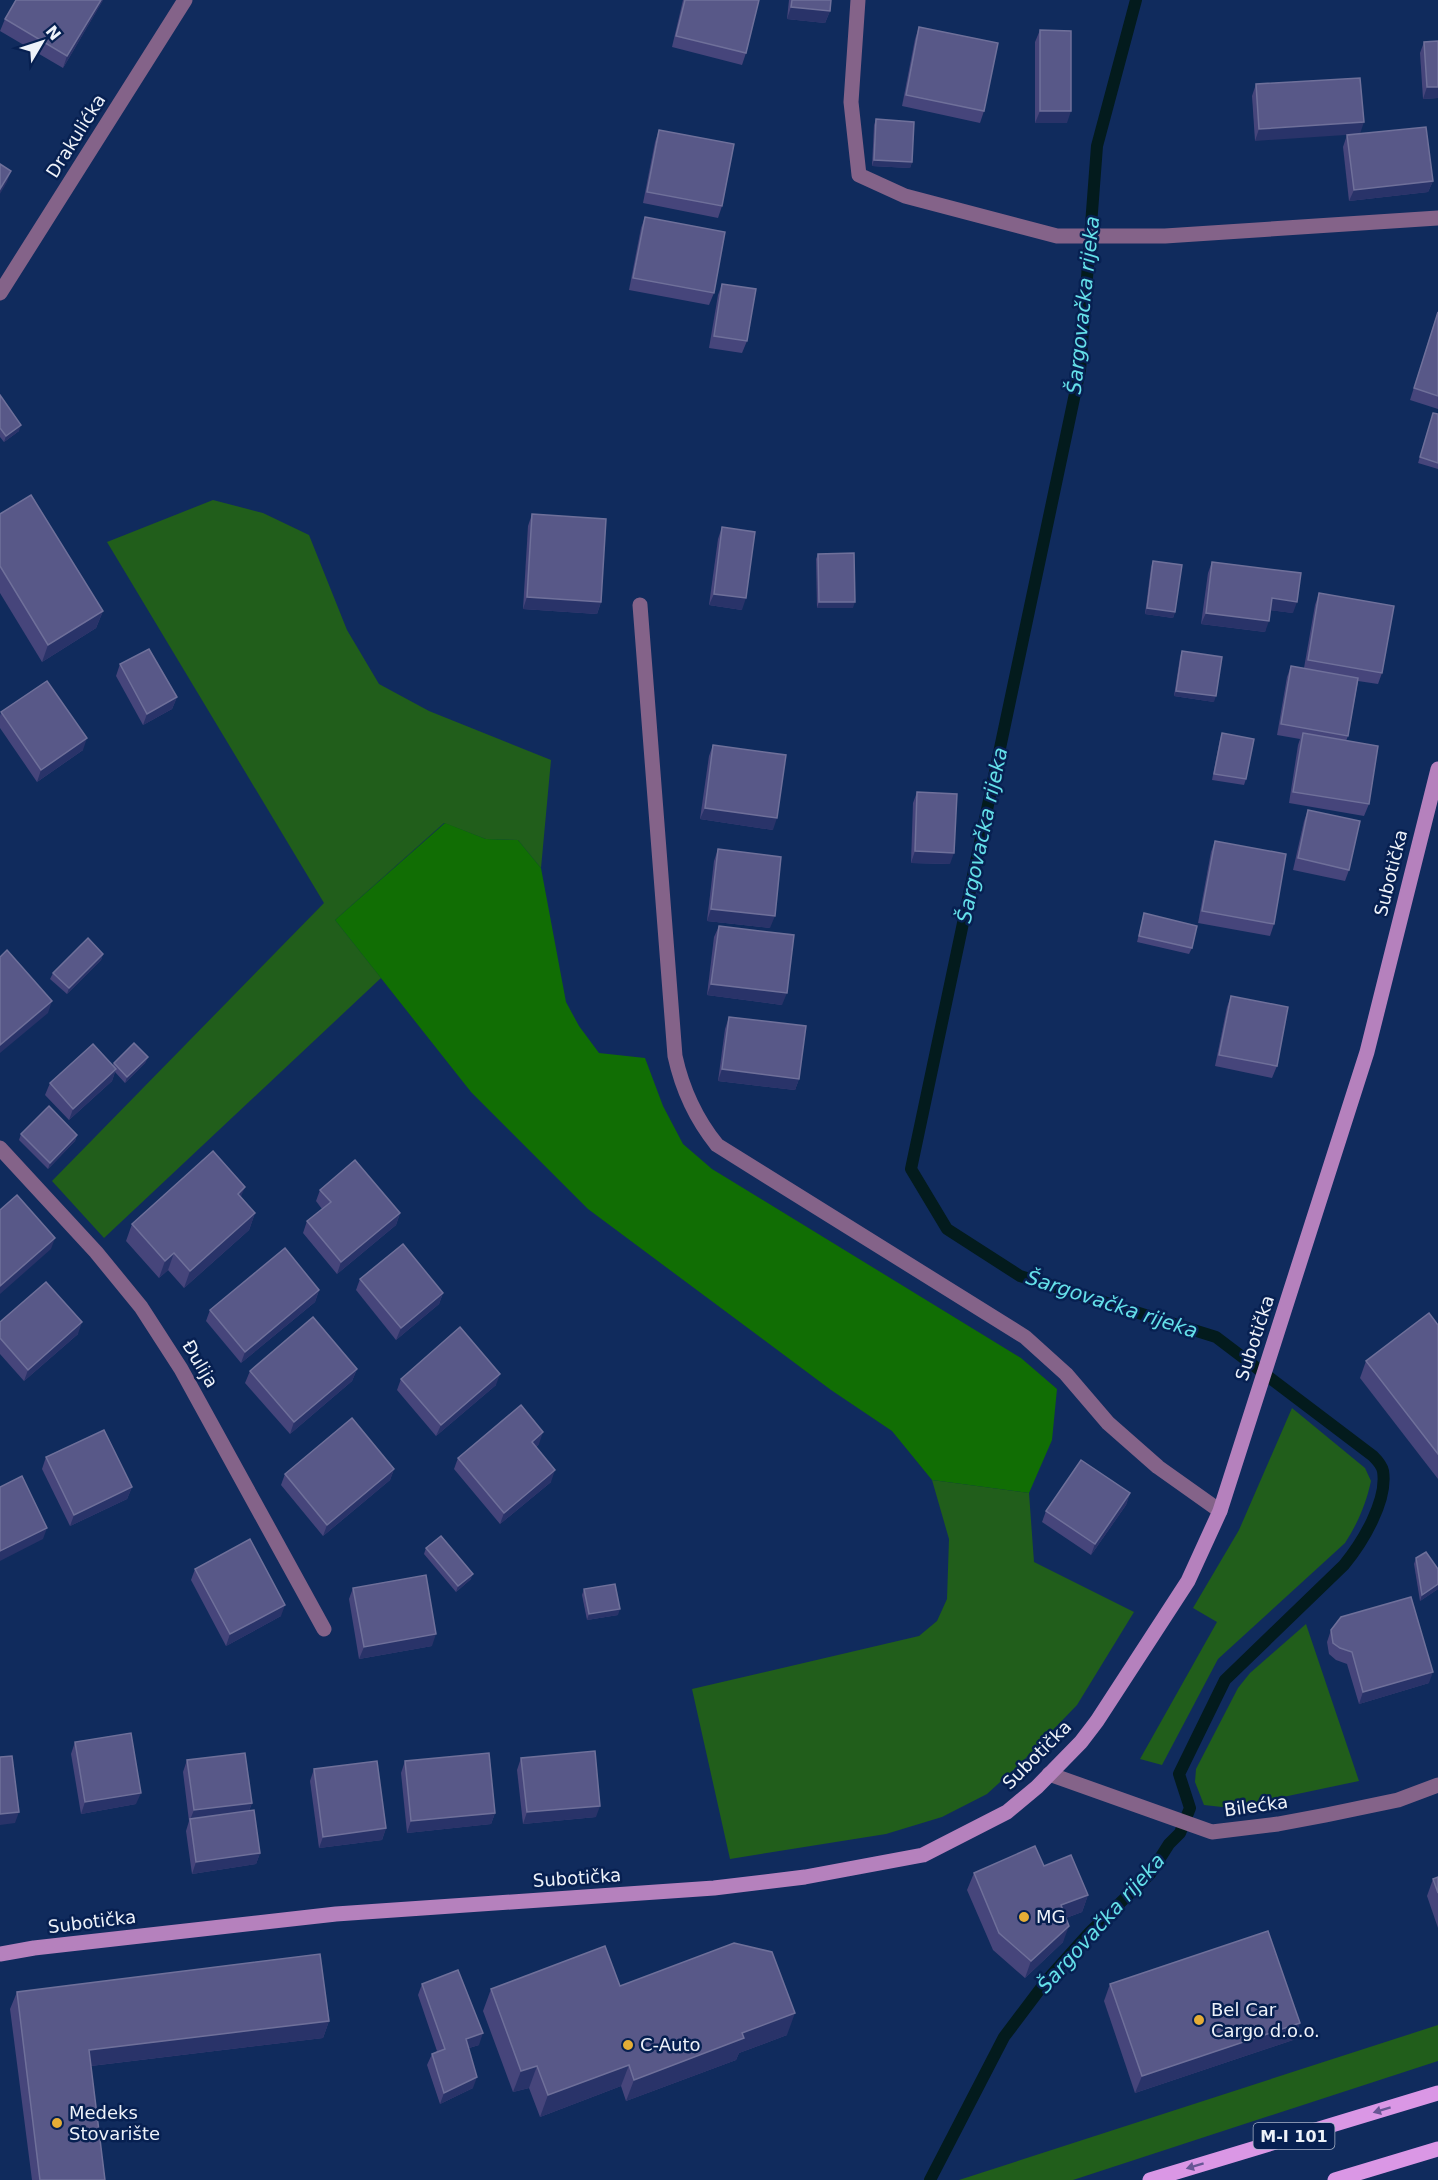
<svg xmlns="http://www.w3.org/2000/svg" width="1438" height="2180" font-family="'DejaVu Sans',sans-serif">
<rect width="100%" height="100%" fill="#102b5d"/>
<!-- green -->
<g fill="#215e1b">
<polygon points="213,500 263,513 309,535 347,630 379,684 429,711 551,760 541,868 518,840 486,839 444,823 335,920 381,978 104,1238 52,1181 324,903 107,542"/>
<path d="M1292,1408L1365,1468L1371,1481C1366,1504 1358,1523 1345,1543L1218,1659L1162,1765L1140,1759L1217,1622L1193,1608L1239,1530Z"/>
<polygon points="932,1480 1029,1493 1034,1562 1134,1612 1077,1705 1022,1762 987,1794 942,1817 886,1834 730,1859 692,1689 919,1636 937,1621 947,1599 949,1539"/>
<polygon points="1306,1624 1359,1781 1231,1808 1204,1805 1195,1782 1196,1769 1238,1688 1250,1673"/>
<polygon points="1438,2025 1438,2061 1073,2180 959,2180"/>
</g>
<!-- forest -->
<polygon fill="#116e04" points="445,823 486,839 518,840 541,868 566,1002 579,1026 599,1053 645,1058 663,1106 683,1144 712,1169 1021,1358 1057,1389 1052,1440 1029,1493 932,1480 892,1431 831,1390 588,1209 471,1092 335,920"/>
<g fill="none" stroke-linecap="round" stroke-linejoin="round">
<!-- stream -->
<path stroke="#031b1d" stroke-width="12" d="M930,2180L1004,2037L1047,1980L1090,1932L1150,1874L1169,1844L1180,1833L1190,1808L1179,1774L1225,1680L1344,1565C1362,1543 1388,1501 1383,1471C1382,1466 1377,1460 1373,1456L1216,1337L1020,1276L947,1229L911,1169L1080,370L1097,146L1136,0"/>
<!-- street -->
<g stroke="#846389" stroke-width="15">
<polyline points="858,0 851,102 859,175 905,196 1057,236 1165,236 1438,218"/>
<polyline points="0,293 185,0"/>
<path d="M640,605L675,1056C682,1088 696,1119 717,1145L1025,1337L1066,1374L1108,1423L1158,1467L1220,1511"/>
<polyline points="0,1148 96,1252 141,1307 181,1369 324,1629"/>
<polyline points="1049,1774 1212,1832 1278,1824 1326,1815 1398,1800 1438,1785"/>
</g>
<!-- secondary -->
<polyline stroke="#b581bd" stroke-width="15" points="0,1954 34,1948 336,1914 714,1888 805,1877 923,1855 1007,1812 1037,1787 1081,1742 1097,1721 1188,1581 1220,1511 1367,1052 1438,769"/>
<!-- primary -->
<g stroke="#da97e5" stroke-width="15">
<polyline points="1150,2180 1438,2093"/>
<polyline points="1335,2180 1438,2149"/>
</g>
</g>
<!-- wall -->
<g fill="#46457b">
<polygon points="16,0 103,0 63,68 0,31 5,19"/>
<polygon points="683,0 759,0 746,53 742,65 672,47"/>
<polygon points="789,0 831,0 830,11 825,23 787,19"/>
<polygon points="919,27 984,111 980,123 902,106 915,39"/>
<polygon points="1040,30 1067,123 1035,123 1035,42"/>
<polygon points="1424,42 1438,98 1423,99 1420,53"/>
<polygon points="1360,78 1255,141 1252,96 1256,84"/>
<polygon points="876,119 912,162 910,168 872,166 874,125"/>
<polygon points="659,130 722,206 718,218 643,203 655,142"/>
<polygon points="1347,135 1433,181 1428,192 1349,201 1343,147"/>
<polygon points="645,217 714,293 709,305 629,290 641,228"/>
<polygon points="722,284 747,341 742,353 709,348 718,295"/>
<polygon points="1438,311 1438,409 1410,400"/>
<polygon points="0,395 19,431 4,442 0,437"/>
<polygon points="1433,413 1438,414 1438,469 1418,463"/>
<polygon points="0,514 103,611 96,628 42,662 0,593"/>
<polygon points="532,514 601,602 597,614 523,609 528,526"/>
<polygon points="722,527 742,610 709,605 718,539"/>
<polygon points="818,554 853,608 817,608 816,559"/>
<polygon points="1153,561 1175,612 1173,618 1145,614 1151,567"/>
<polygon points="1212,562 1293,613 1270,610 1265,632 1201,624 1208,573"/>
<polygon points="1319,593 1382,673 1378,684 1358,681 1348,736 1346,741 1369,804 1364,816 1289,803 1298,745 1300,739 1277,735 1287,677 1291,666 1304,668 1315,605"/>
<polygon points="1182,651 1214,702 1174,696 1180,657"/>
<polygon points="120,664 177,697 172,709 143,725 116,676"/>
<polygon points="1,712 83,750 37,782 0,728 0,716"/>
<polygon points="1222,733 1246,779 1244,785 1212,780 1220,739"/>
<polygon points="713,745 773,830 700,819 709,756"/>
<polygon points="917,792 950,864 911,863 913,803"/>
<polygon points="1308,810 1349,870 1345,881 1293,870 1304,821"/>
<polygon points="1215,841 1274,924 1270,936 1198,923 1211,852"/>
<polygon points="718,849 770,928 707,921 714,861"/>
<polygon points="1144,913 1192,948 1189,954 1137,942"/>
<polygon points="719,926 782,1005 707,995 714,937"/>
<polygon points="103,954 101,960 67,994 50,979 53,973"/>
<polygon points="1231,996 1277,1066 1272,1078 1215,1066 1227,1007"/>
<polygon points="729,1017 799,1079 795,1090 718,1081 725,1029"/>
<polygon points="148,1057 145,1063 125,1083 115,1072 112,1081 69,1120 45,1095 50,1083 113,1065 114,1063"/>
<polygon points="21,1134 77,1135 75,1141 48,1169 19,1140"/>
<polygon points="320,1190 400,1213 396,1225 337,1274 303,1233 307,1221 322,1209 316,1201"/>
<polygon points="241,1197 255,1213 249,1230 184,1288 168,1270 159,1278 126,1241 132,1224"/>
<polygon points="360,1279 443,1293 439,1304 396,1340 356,1290"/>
<polygon points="319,1290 315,1302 241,1363 206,1321 210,1310"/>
<polygon points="0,1322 78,1334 24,1381 0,1354"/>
<polygon points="1438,1325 1438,1479 1360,1378 1366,1361"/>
<polygon points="357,1369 352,1381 290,1434 245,1383 250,1371"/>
<polygon points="401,1379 496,1385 436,1436 397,1390"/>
<polygon points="539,1444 536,1447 551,1482 500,1524 454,1469 458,1458"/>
<polygon points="46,1457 132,1487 127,1499 70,1526 42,1469"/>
<polygon points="394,1469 390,1480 323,1536 281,1485 285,1474"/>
<polygon points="1130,1493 1126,1505 1091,1555 1042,1522 1046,1511"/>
<polygon points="426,1548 471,1579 456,1592 424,1554"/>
<polygon points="1416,1558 1438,1569 1438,1589 1420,1601 1414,1564"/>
<polygon points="195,1569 281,1616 226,1646 191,1580"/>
<polygon points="353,1588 432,1646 359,1659 349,1599"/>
<polygon points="584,1589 618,1615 587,1620 582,1595"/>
<polygon points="1331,1630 1429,1683 1359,1704 1347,1664 1336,1660 1329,1654 1327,1642"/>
<polygon points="75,1742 136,1804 81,1814 71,1754"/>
<polygon points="521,1758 596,1817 523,1824 517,1770"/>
<polygon points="187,1760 252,1803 249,1811 260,1853 256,1864 192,1874 186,1831 189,1821 183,1772"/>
<polygon points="405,1761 495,1813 491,1824 407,1833 401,1773"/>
<polygon points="314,1769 386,1828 382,1840 319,1848 310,1781"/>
<polygon points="1044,1866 1088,1895 1082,1912 1066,1918 1063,1942 1025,1978 993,1950 967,1890 974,1873"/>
<polygon points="1438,1877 1438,1928 1427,1896 1433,1879"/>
<polygon points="422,1984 479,2045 469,2048 473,2088 440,2104 427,2065 432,2054 437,2051 418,1995"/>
<polygon points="1110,1984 1300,2023 1293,2040 1135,2093 1104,2001"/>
<polygon points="620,1986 787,2035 739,2053 736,2060 626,2101 621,2086 540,2117 529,2088 513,2092 483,2011 491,1989"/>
<polygon points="17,1992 329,2021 323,2038 91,2066 105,2180 32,2180 10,2009"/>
</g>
<!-- shaded-wall -->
<g fill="#293369">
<polygon points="101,0 103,0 102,2 63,68 67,56"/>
<polygon points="791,7 830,11 825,23 787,19"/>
<polygon points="1427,87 1438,87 1438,98 1423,99"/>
<polygon points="1040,111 1071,111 1067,123 1035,123"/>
<polygon points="1364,122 1360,134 1255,141 1259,129"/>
<polygon points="874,160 912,162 910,168 872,166"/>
<polygon points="11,171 7,182 0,194 0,189"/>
<polygon points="1433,181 1428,192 1349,201 1354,190"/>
<polygon points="21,425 19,431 4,442 6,436"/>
<polygon points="714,594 746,598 742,610 709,605"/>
<polygon points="527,597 601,602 597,614 523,609"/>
<polygon points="1272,598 1297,602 1293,613 1268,610"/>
<polygon points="819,602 855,602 853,608 817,608"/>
<polygon points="1147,608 1175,612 1173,618 1145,614"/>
<polygon points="103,611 96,628 42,662 48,645"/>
<polygon points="1206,613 1269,621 1265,632 1201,624"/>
<polygon points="1176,691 1216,696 1214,702 1174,696"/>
<polygon points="177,697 172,709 143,725 147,714"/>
<polygon points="87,738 83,750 37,782 41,770"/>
<polygon points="705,808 777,818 773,830 700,819"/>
<polygon points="915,851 954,853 950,864 911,863"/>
<polygon points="711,909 775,916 770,928 707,921"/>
<polygon points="103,954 101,960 67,994 69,988"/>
<polygon points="711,984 787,993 782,1005 707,995"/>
<polygon points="52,1001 48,1013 0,1053 0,1045"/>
<polygon points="148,1057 145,1063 125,1083 127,1077"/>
<polygon points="116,1069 112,1081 69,1120 73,1109"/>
<polygon points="722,1069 799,1079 795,1090 718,1081"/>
<polygon points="77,1135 75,1141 48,1169 50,1163"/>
<polygon points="245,1187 238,1204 238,1194"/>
<polygon points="255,1213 249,1230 184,1288 190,1271"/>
<polygon points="400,1213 396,1225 337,1274 341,1262"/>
<polygon points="55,1238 51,1249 0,1294 0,1286"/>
<polygon points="174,1253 168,1270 159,1278 165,1261"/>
<polygon points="319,1290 315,1302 241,1363 245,1352"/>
<polygon points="443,1293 439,1304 396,1340 401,1328"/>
<polygon points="82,1322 78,1334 24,1381 28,1370"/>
<polygon points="357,1369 352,1381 290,1434 294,1422"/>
<polygon points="500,1374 496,1385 436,1436 441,1425"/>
<polygon points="543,1432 539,1444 528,1454 532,1442"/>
<polygon points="394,1469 390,1480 323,1536 327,1525"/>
<polygon points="555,1470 551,1482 500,1524 504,1513"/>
<polygon points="132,1487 127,1499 70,1526 74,1515"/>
<polygon points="1130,1493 1126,1505 1091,1555 1095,1544"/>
<polygon points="47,1528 43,1539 0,1561 0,1551"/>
<polygon points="473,1574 471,1579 456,1592 458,1586"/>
<polygon points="1438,1584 1438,1589 1420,1601 1422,1595"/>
<polygon points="285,1605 281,1616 226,1646 230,1634"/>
<polygon points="620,1609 618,1615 587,1620 589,1614"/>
<polygon points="436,1634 432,1646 359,1659 364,1647"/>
<polygon points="1433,1672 1429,1683 1359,1704 1363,1692"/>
<polygon points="141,1793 136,1804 81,1814 85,1802"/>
<polygon points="252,1803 247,1815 190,1820 194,1810"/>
<polygon points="600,1806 596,1817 523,1824 527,1812"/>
<polygon points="19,1812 15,1823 0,1825 0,1814"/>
<polygon points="495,1813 491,1824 407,1833 411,1821"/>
<polygon points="386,1828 382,1840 319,1848 323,1837"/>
<polygon points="260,1853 256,1864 192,1874 196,1862"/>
<polygon points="1088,1895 1082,1912 1055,1922 1061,1905"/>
<polygon points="1069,1926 1063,1942 1025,1978 1031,1961"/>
<polygon points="795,2013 787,2035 739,2053 736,2060 626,2101 634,2080 742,2033"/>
<polygon points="329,2021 323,2038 82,2067 89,2050"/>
<polygon points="1300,2023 1293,2040 1135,2093 1142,2076"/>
<polygon points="483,2033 479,2045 462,2050 466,2039"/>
<polygon points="629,2065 621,2086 540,2117 548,2095"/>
<polygon points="537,2066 529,2088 513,2092 521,2071"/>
<polygon points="477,2077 473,2088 440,2104 444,2093"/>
</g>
<!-- building -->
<g fill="#585888" stroke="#6f709a" stroke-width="1.5">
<polygon points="16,0 101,0 67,56 5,19"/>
<polygon points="685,0 759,0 746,53 676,36"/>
<polygon points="792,0 831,0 830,11 791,7"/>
<polygon points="919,27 998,43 984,111 906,95"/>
<polygon points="1040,30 1071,31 1071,111 1040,111"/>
<polygon points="1438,41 1438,87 1427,87 1424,42"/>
<polygon points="1360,78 1364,122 1259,129 1256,84"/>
<polygon points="876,119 914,122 912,162 874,160"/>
<polygon points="1426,127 1433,181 1354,190 1347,135"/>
<polygon points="659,130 734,144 722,206 647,192"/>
<polygon points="0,164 11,171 0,189"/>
<polygon points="645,217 725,232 714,293 633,278"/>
<polygon points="722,284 756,289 747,341 714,336"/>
<polygon points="1438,312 1438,396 1414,388"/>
<polygon points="0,395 21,425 6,436 0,428"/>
<polygon points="1433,413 1438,414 1438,463 1420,457"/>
<polygon points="31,495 103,611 48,645 0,566 0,514"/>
<polygon points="532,514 606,519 601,602 527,597"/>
<polygon points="722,527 755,532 746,598 714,594"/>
<polygon points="854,553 855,602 819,602 818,554"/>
<polygon points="1153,561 1182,565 1175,612 1147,608"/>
<polygon points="1212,562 1301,573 1297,602 1272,598 1269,621 1206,613"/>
<polygon points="1319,593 1394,606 1382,673 1308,660"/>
<polygon points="149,649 177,697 147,714 120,664"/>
<polygon points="1182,651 1222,657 1216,696 1176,691"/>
<polygon points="1291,666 1358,678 1348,736 1281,724"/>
<polygon points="47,681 87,738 41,770 1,712"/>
<polygon points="1222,733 1254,739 1246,779 1214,774"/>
<polygon points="1303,733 1378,746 1369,804 1293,792"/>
<polygon points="713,745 786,755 777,818 705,808"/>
<polygon points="917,792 957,794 954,853 915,851"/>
<polygon points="1308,810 1360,821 1349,870 1298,858"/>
<polygon points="1215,841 1286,854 1274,924 1202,911"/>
<polygon points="718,849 781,857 775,916 711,909"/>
<polygon points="1144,913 1197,926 1192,948 1139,936"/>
<polygon points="719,926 794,935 787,993 711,984"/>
<polygon points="88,938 103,954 69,988 53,973"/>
<polygon points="7,950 52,1001 0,1045 0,957"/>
<polygon points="1231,996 1288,1007 1277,1066 1219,1055"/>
<polygon points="729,1017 806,1026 799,1079 722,1069"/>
<polygon points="134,1043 148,1057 127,1077 114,1063"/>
<polygon points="93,1044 116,1069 73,1109 50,1083"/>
<polygon points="49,1106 77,1135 50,1163 21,1134"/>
<polygon points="213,1151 245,1187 238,1194 255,1213 190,1271 174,1253 165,1261 132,1224"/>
<polygon points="355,1160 400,1213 341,1262 307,1221 331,1202 320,1190"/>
<polygon points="17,1195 55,1238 0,1286 0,1210"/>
<polygon points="403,1244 443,1293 401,1328 360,1279"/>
<polygon points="285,1248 319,1290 245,1352 210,1310"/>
<polygon points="46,1282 82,1322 28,1370 0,1338 0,1322"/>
<polygon points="1429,1313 1438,1325 1438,1454 1366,1361"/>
<polygon points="313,1317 357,1369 294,1422 250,1371"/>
<polygon points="460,1327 500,1374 441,1425 401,1379"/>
<polygon points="521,1405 543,1432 532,1442 555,1470 504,1513 458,1458"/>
<polygon points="352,1418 394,1469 327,1525 285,1474"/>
<polygon points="104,1430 132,1487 74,1515 46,1457"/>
<polygon points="1081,1460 1130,1493 1095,1544 1046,1511"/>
<polygon points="22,1476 47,1528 0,1551 0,1487"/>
<polygon points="441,1536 473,1574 458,1586 426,1548"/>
<polygon points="250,1539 285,1605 230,1634 195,1569"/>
<polygon points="1426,1552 1438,1569 1438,1584 1422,1595 1416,1558"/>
<polygon points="426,1575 436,1634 364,1647 353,1588"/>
<polygon points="615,1584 620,1609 589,1614 584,1589"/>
<polygon points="1411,1597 1433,1672 1363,1692 1352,1652 1340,1648 1333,1643 1331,1630 1341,1617"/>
<polygon points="131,1733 141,1793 85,1802 75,1742"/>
<polygon points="595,1751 600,1806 527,1812 521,1758"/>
<polygon points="245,1753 252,1803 194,1810 187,1760"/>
<polygon points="489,1753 495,1813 411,1821 405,1761"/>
<polygon points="12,1756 19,1812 0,1814 0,1757"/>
<polygon points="377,1761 386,1828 323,1837 314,1769"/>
<polygon points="254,1810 260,1853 196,1862 190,1819"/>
<polygon points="1035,1846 1044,1866 1071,1855 1088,1895 1061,1905 1069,1926 1031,1961 999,1933 974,1873"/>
<polygon points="1438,1877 1438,1893 1433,1879"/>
<polygon points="1268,1931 1300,2023 1142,2076 1110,1984"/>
<polygon points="734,1943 772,1952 795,2013 742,2033 744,2038 634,2080 629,2065 548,2095 537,2066 521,2071 491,1989 605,1946 620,1986"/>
<polygon points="320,1954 329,2021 89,2050 105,2180 40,2180 17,1992"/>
<polygon points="458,1970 483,2033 466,2039 477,2077 444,2093 432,2054 445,2049 422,1984"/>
</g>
<!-- one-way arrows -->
<defs><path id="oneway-solid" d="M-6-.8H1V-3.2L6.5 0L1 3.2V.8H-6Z" transform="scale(1.5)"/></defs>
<g fill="#665694">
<use href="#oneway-solid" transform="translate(1382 2110) rotate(163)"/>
<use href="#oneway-solid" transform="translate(1195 2166) rotate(163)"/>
</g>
<!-- markers -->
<g fill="#e5ad36" stroke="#072051" stroke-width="2">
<circle cx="1024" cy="1917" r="6"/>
<circle cx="1199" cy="2020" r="6"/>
<circle cx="628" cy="2045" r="6"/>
<circle cx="57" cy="2123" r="6"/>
</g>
<g text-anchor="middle" stroke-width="5" stroke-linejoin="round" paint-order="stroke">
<!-- shield labels -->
<rect fill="#072051" stroke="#a9b3c7" stroke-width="1.5" x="1253.5" y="2123" width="81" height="26" rx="4.5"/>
<g font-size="16" font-weight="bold" fill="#eef2f9">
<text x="1294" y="2142">M-I 101</text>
</g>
<!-- street labels -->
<g font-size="18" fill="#eef2f9" stroke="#072051">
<text transform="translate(76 136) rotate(-58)" y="6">Drakulićka</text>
<text transform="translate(1391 873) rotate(-76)" y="6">Subotička</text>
<text transform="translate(1255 1338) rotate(-72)" y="6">Subotička</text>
<text transform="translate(200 1364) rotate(59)" y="6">Đulija</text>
<text transform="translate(1037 1755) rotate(-45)" y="6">Subotička</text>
<text transform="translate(1256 1806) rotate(-8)" y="6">Bilećka</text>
<text transform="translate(577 1878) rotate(-4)" y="6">Subotička</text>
<text transform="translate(92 1922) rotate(-7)" y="6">Subotička</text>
</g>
<!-- poi labels -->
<g font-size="18" fill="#eef2f9" stroke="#072051" text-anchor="start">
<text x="1036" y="1923">MG</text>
<text x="1211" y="2016">Bel Car<tspan x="1211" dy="21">Cargo d.o.o.</tspan></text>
<text x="640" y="2051">C-Auto</text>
<text x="69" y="2119">Medeks<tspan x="69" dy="21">Stovarište</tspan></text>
</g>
<!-- water labels -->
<g font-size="20" font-style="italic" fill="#65e1ea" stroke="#072051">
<text transform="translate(1083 305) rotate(-84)" y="7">Šargovačka rijeka</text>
<text transform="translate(982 835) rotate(-78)" y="7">Šargovačka rijeka</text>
<text transform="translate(1112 1304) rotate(18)" y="7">Šargovačka rijeka</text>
<text transform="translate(1101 1923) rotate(-48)" y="7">Šargovačka rijeka</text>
</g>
</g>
<!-- north arrow -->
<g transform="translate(42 42) rotate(51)" stroke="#072051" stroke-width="4.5" paint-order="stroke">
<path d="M0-4.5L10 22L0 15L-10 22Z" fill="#eef2f9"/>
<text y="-9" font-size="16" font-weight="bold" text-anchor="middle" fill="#eef2f9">N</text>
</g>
</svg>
